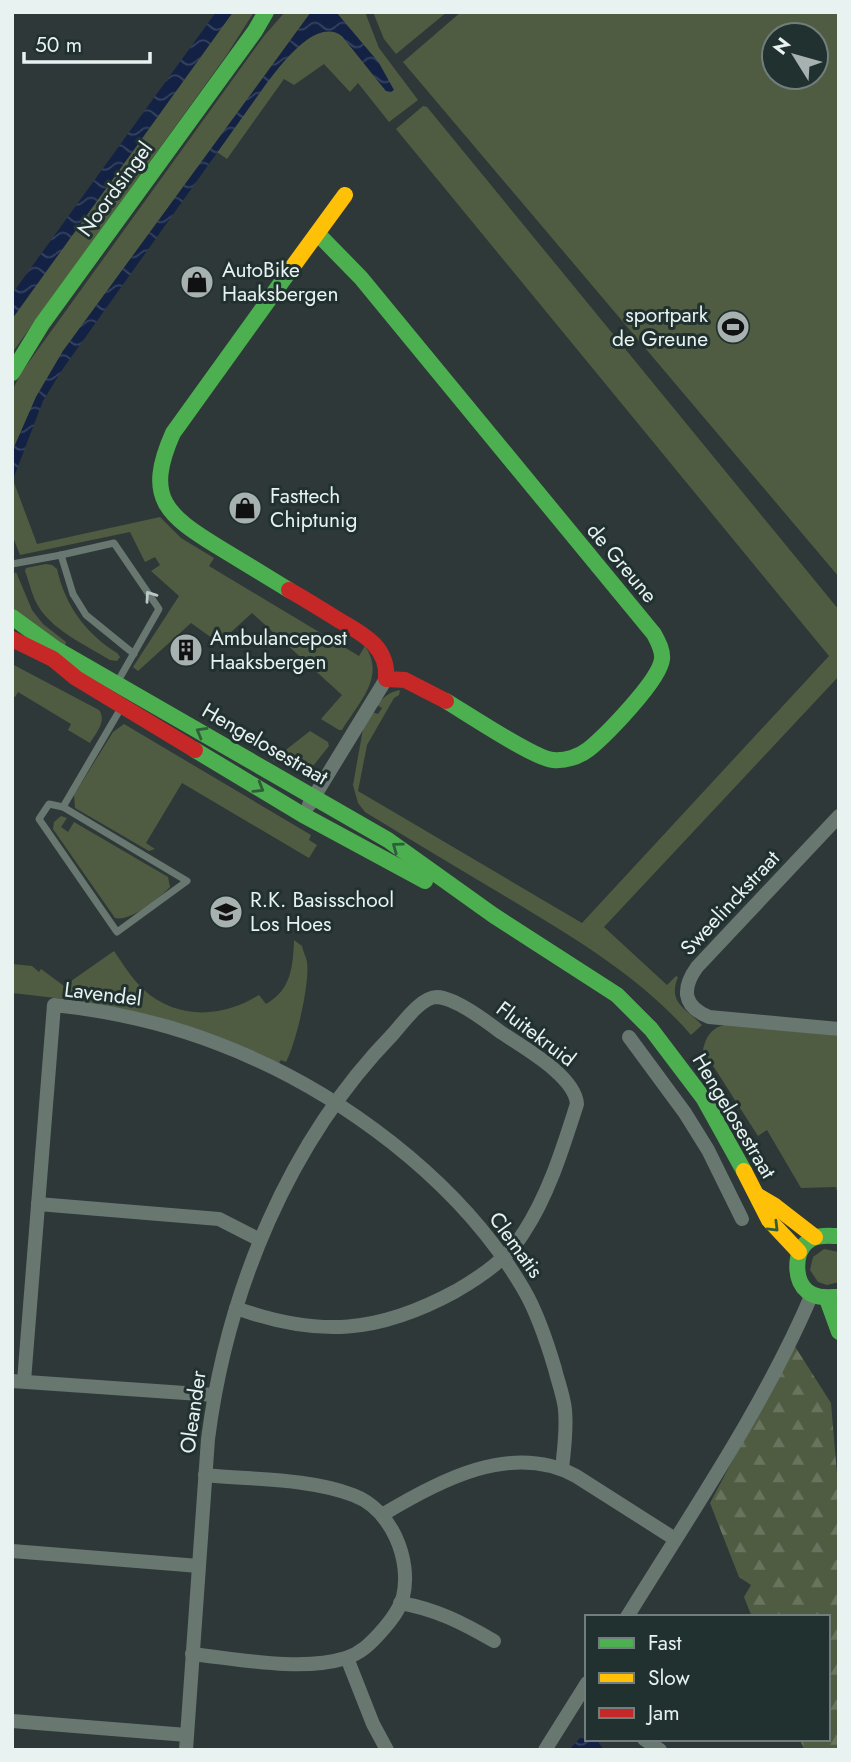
<svg xmlns="http://www.w3.org/2000/svg" width="851" height="1762" font-family="Jost,sans-serif">
<defs>
<pattern id="forest-firs" width="22" height="20" patternUnits="userSpaceOnUse" patternTransform="scale(1.75)"><rect width="22" height="20" fill="#505c42"/><path d="M5 1l3.5 6h-7zM16 11l3.5 6h-7z" fill="#69745e"/></pattern>
<pattern id="water-waves" width="16" height="10" patternUnits="userSpaceOnUse" patternTransform="scale(1.75)"><rect width="16" height="10" fill="#132244"/><path d="M0 5q4-4 8 0t8 0" fill="none" stroke="#35435f"/></pattern>
</defs>
<rect width="100%" height="100%" fill="#2e3838"/>
<!-- grass -->
<g fill="#505c42" fill-rule="evenodd">
<polygon points="233,12 254,12 226,56 12,353 12,319"/>
<polygon points="285,12 311,12 63,351 36,397 12,453 12,391 21,373 264,36"/>
<path d="M336,12H365L379,48L418,100L389,122L358,83L350,92L324,64L294,85L284,79L227,159L217,152C239,122 291,36 327,30C333,29 337,33 342,36L386,91L379,63Z"/>
<polygon points="373,12 447,12 396,54 384,39"/>
<path d="M461,12H839V577L403,62ZM774,35H816V77H774Z"/>
<path d="M423,106L427,107L839,610V676L604,927L667,985L676,976L678,977C667,1004 687,1009 702,1025L691,1035C641,977 573,937 508,898C460,869 412,841 365,812L358,803L353,785L363,729L372,712L378,714L382,708L377,705C384,697 389,692 400,690L399,695L394,698L367,745L358,791L582,923L829,656L396,129Z"/>
<path d="M13,480L37,544L160,517L181,538L214,558L209,566L359,656L365,646C386,677 359,702 342,730H339L321,719L342,695L252,613L219,643L191,623L138,671L133,667L179,596L151,571L160,565L155,557L145,562L130,532L20,555L12,535Z"/>
<path d="M46,564L52,565L57,569C65,605 85,633 117,653L120,657L117,661L110,660C86,645 49,629 36,602C31,592 29,581 25,571L26,568Z"/>
<polygon points="16,572 32,610 43,624 66,642 65,646 12,610 12,576"/>
<path d="M12,664L99,710C107,721 96,733 90,743L68,730L71,724L18,692L15,697L12,696Z"/>
<polygon points="124,724 311,835 309,840 317,845 309,858 182,783 146,843 155,849 149,851 75,808 74,795 113,732"/>
<polygon points="310,731 328,742 329,746 313,766 275,762 273,760"/>
<path d="M61,816L67,818L61,827L68,832L74,822L168,877L170,887C160,898 130,922 115,918L53,829L54,822Z"/>
<path d="M294,940L302,946C303,951 306,957 307,962C310,984 296,1043 286,1062L281,1060L279,1063C189,1018 111,1003 12,993V964L32,966L39,972L41,969L64,986L114,951C123,964 132,979 144,990C177,1020 223,1018 259,995L266,1004C291,990 293,967 294,940Z"/>
<path d="M728,1024L839,1036V1201L836,1187L801,1188L767,1130L758,1136L703,1050C706,1036 712,1027 728,1024Z"/>
<polygon points="824,1249 839,1252 839,1282 827,1285 818,1282 810,1270 813,1257"/>
</g>
<!-- forest -->
<polygon fill="url(#forest-firs)" points="794,1345 831,1403 839,1498 839,1750 804,1750 800,1739 828,1739 828,1617 752,1617 744,1597 751,1585 739,1577 710,1503"/>
<!-- water -->
<g fill="url(#water-waves)">
<polygon points="216,12 233,12 12,319 12,294"/>
<path d="M311,12H336L379,63L394,90L391,92L386,91L342,36C313,15 274,74 259,94L62,370L43,401L12,482L14,447L36,397L63,351Z"/>
<polygon points="580,1738 596,1739 604,1750 569,1750"/>
</g>
<g fill="none" stroke-linecap="round" stroke-linejoin="round">
<!-- lane -->
<g stroke="#687770" stroke-width="7">
<polyline points="12,564 61,555"/>
<polyline points="118,681 159,609 114,543 61,555 73,594 86,615 134,654"/>
<polygon points="49,804 63,807 187,881 117,932 39,819"/>
<polyline points="63,807 121,708"/>
</g>
<!-- street -->
<g stroke="#687770" stroke-width="14">
<polyline points="309,805 386,679"/>
<path d="M839,816L697,967C682,988 682,1006 709,1017L839,1029"/>
<polyline points="629,1037 685,1113 708,1150 742,1219"/>
<polyline points="38,1204 219,1219 260,1240"/>
<polyline points="12,1381 214,1395"/>
<path d="M24,1381L54,1005C111,1011 165,1023 219,1044C337,1089 460,1180 524,1290C538,1314 547,1342 555,1369C558,1382 564,1397 565,1410C567,1430 564,1449 562,1469"/>
<path d="M382,1515C438,1481 512,1441 576,1476L675,1539"/>
<polyline points="12,1551 199,1566"/>
<path d="M400,1603C436,1609 463,1623 494,1641"/>
<path d="M627,1617C691,1513 764,1407 812,1294"/>
<path d="M192,1654C239,1659 301,1672 346,1658C361,1653 370,1644 380,1633C390,1622 399,1611 403,1597C412,1559 391,1509 353,1495C308,1478 253,1480 205,1475"/>
<polyline points="347,1658 373,1724 387,1750"/>
<polyline points="12,1721 187,1735"/>
<polyline points="644,1739 660,1750"/>
<path d="M186,1750L208,1439C227,1292 288,1142 393,1034C403,1023 421,997 437,997C456,998 487,1022 502,1033C524,1048 575,1076 577,1104C563,1147 549,1194 524,1232C508,1258 482,1276 456,1291C379,1333 319,1338 236,1308"/>
<polyline points="545,1750 587,1683"/>
</g>
<!-- fast -->
<g stroke="#4caf50" stroke-width="16">
<path d="M318,234L361,278L654,634C658,642 663,650 662,659C660,680 606,735 589,749C579,757 565,761 553,760C535,759 466,713 446,701"/>
<polyline points="12,373 42,324 255,31 266,12"/>
<path d="M289,590C266,576 243,562 220,548C166,515 144,498 173,433L291,269"/>
<polyline points="12,617 56,649 388,840 493,915 617,995 651,1029 704,1099 744,1171"/>
<polyline points="195,750 303,815 425,881"/>
<path d="M839,1236C828,1236 816,1234 807,1242C794,1253 794,1280 807,1291C816,1299 828,1297 839,1297"/>
<polyline points="827,1299 839,1332"/>
</g>
<!-- slow -->
<g stroke="#ffc107" stroke-width="16">
<polyline points="291,269 345,195"/>
<polyline points="744,1171 769,1220 799,1252"/>
<polyline points="758,1196 775,1206 815,1237"/>
</g>
<!-- jam -->
<g stroke="#c62828" stroke-width="16">
<path d="M289,590C305,599 321,609 337,619C361,633 389,646 386,679L405,680L446,701"/>
<polyline points="12,639 53,659 76,678 195,750"/>
</g>
</g>
<!-- one-way arrows -->
<defs><path id="oneway-chevron" d="M-2-3.5L2.5 0L-2 3.5" fill="none" stroke-width="1.6" stroke-linecap="round" stroke-linejoin="round" transform="scale(1.75)"/></defs>
<use stroke="#bbc7c4" href="#oneway-chevron" transform="translate(150 596) rotate(-125)"/>
<g stroke="#305d3b">
<use href="#oneway-chevron" transform="translate(201 732) rotate(-150)"/>
<use href="#oneway-chevron" transform="translate(259 788) rotate(31)"/>
<use href="#oneway-chevron" transform="translate(397 847) rotate(-144)"/>
<use href="#oneway-chevron" transform="translate(774 1227) rotate(45)"/>
</g>
<!-- icons -->
<defs>
<symbol id="shop-disc" viewBox="-11 -11 22 22"><circle r="9.5" fill="#a7b1b0" stroke="#213130"/><path d="M-5-2.5h2.3a2.7 3.5 0 0 1 5.4 0H5L5.5 6h-11ZM-1.5-2.5h3a1.5 2.3 0 0 0-3 0Z" fill="#111"/></symbol>
<symbol id="stadium-disc" viewBox="-11 -11 22 22"><circle r="9.5" fill="#a7b1b0" stroke="#213130"/><path d="M0-5a6.5 5 0 1 0 0 10a6.5 5 0 1 0 0-10ZM-3.5-1.8h7v3.6h-7Z" fill="#111"/></symbol>
<symbol id="building-disc" viewBox="-11 -11 22 22"><circle r="9.5" fill="#a7b1b0" stroke="#213130"/><path d="M-4-6H4V6H1V3H-1V6H-4ZM-2.5-4.3h1.7v1.8h-1.7ZM.8-4.3h1.7v1.8H.8ZM-2.5-1h1.7V.8h-1.7ZM.8-1h1.7V.8H.8Z" fill="#111"/></symbol>
<symbol id="school-disc" viewBox="-11 -11 22 22"><circle r="9.5" fill="#a7b1b0" stroke="#213130"/><path d="M0-5L7-2L0 1L-7-2ZM-4 1L0 2.5L4 1V4Q0 6-4 4Z" fill="#111"/></symbol>
</defs>
<g fill-rule="evenodd">
<use href="#shop-disc" x="178" y="263" width="38" height="38"/>
<use href="#stadium-disc" x="714" y="308" width="38" height="38"/>
<use href="#shop-disc" x="226" y="489" width="38" height="38"/>
<use href="#building-disc" x="167" y="631" width="38" height="38"/>
<use href="#school-disc" x="207" y="893" width="38" height="38"/>
</g>
<g text-anchor="middle" stroke-width="6" stroke-linejoin="round" paint-order="stroke">
<!-- street labels -->
<g font-size="21" fill="#e8f2f1" stroke="#213130">
<text transform="translate(115 189) rotate(-54)" y="7">Noordsingel</text>
<text transform="translate(622 563) rotate(50)" y="7">de Greune</text>
<text transform="translate(265 744) rotate(30)" y="7">Hengelosestraat</text>
<text transform="translate(730 903) rotate(-47)" y="7">Sweelinckstraat</text>
<text transform="translate(103 994) rotate(7)" y="7">Lavendel</text>
<text transform="translate(536 1034) rotate(37)" y="7">Fluitekruid</text>
<text transform="translate(734 1116) rotate(59)" y="7">Hengelosestraat</text>
<text transform="translate(516 1245) rotate(54)" y="7">Clematis</text>
<text transform="translate(193 1412) rotate(-82)" y="7">Oleander</text>
</g>
<!-- poi labels -->
<g font-size="21" fill="#e8f2f1" stroke="#213130" text-anchor="start">
<text x="222" y="277">AutoBike<tspan x="222" dy="24">Haaksbergen</tspan></text>
<text x="708" y="322" text-anchor="end">sportpark<tspan x="708" dy="24">de Greune</tspan></text>
<text x="270" y="503">Fasttech<tspan x="270" dy="24">Chiptunig</tspan></text>
<text x="210" y="645">Ambulancepost<tspan x="210" dy="24">Haaksbergen</tspan></text>
<text x="250" y="907">R.K. Basisschool<tspan x="250" dy="24">Los Hoes</tspan></text>
</g>
</g>
<!-- border -->
<rect width="851" height="1762" fill="none" stroke="#e8f2f1" stroke-width="28"/>
<!-- legend -->
<rect x="585" y="1615" width="245" height="126" fill="#213130" stroke="#717e7d" stroke-width="2"/>
<rect x="599" y="1638" width="35" height="10" fill="#4caf50" stroke="#717e7d" stroke-width="2"/>
<text x="648" y="1650" font-size="21" fill="#e8f2f1">Fast</text>
<rect x="599" y="1673" width="35" height="10" fill="#ffc107" stroke="#717e7d" stroke-width="2"/>
<text x="648" y="1685" font-size="21" fill="#e8f2f1">Slow</text>
<rect x="599" y="1708" width="35" height="10" fill="#c62828" stroke="#717e7d" stroke-width="2"/>
<text x="648" y="1720" font-size="21" fill="#e8f2f1">Jam</text>
<!-- north arrow -->
<g transform="translate(795 56) rotate(307)"><circle r="33" fill="#213130" stroke="#717e7d" stroke-width="2"/>
<path d="M0-5L12 26L0 18L-12 26Z" fill="#a7b1b0"/>
<text y="-10" font-size="19" font-weight="bold" text-anchor="middle" fill="#e8f2f1">N</text>
</g>
<!-- scale -->
<path d="M24 52v10h126v-10" fill="none" stroke="#e8f2f1" stroke-width="3.5"/>
<text x="35" y="52" font-size="21" fill="#e8f2f1" stroke="#213130" stroke-width="5" paint-order="stroke">50 m</text>
</svg>
